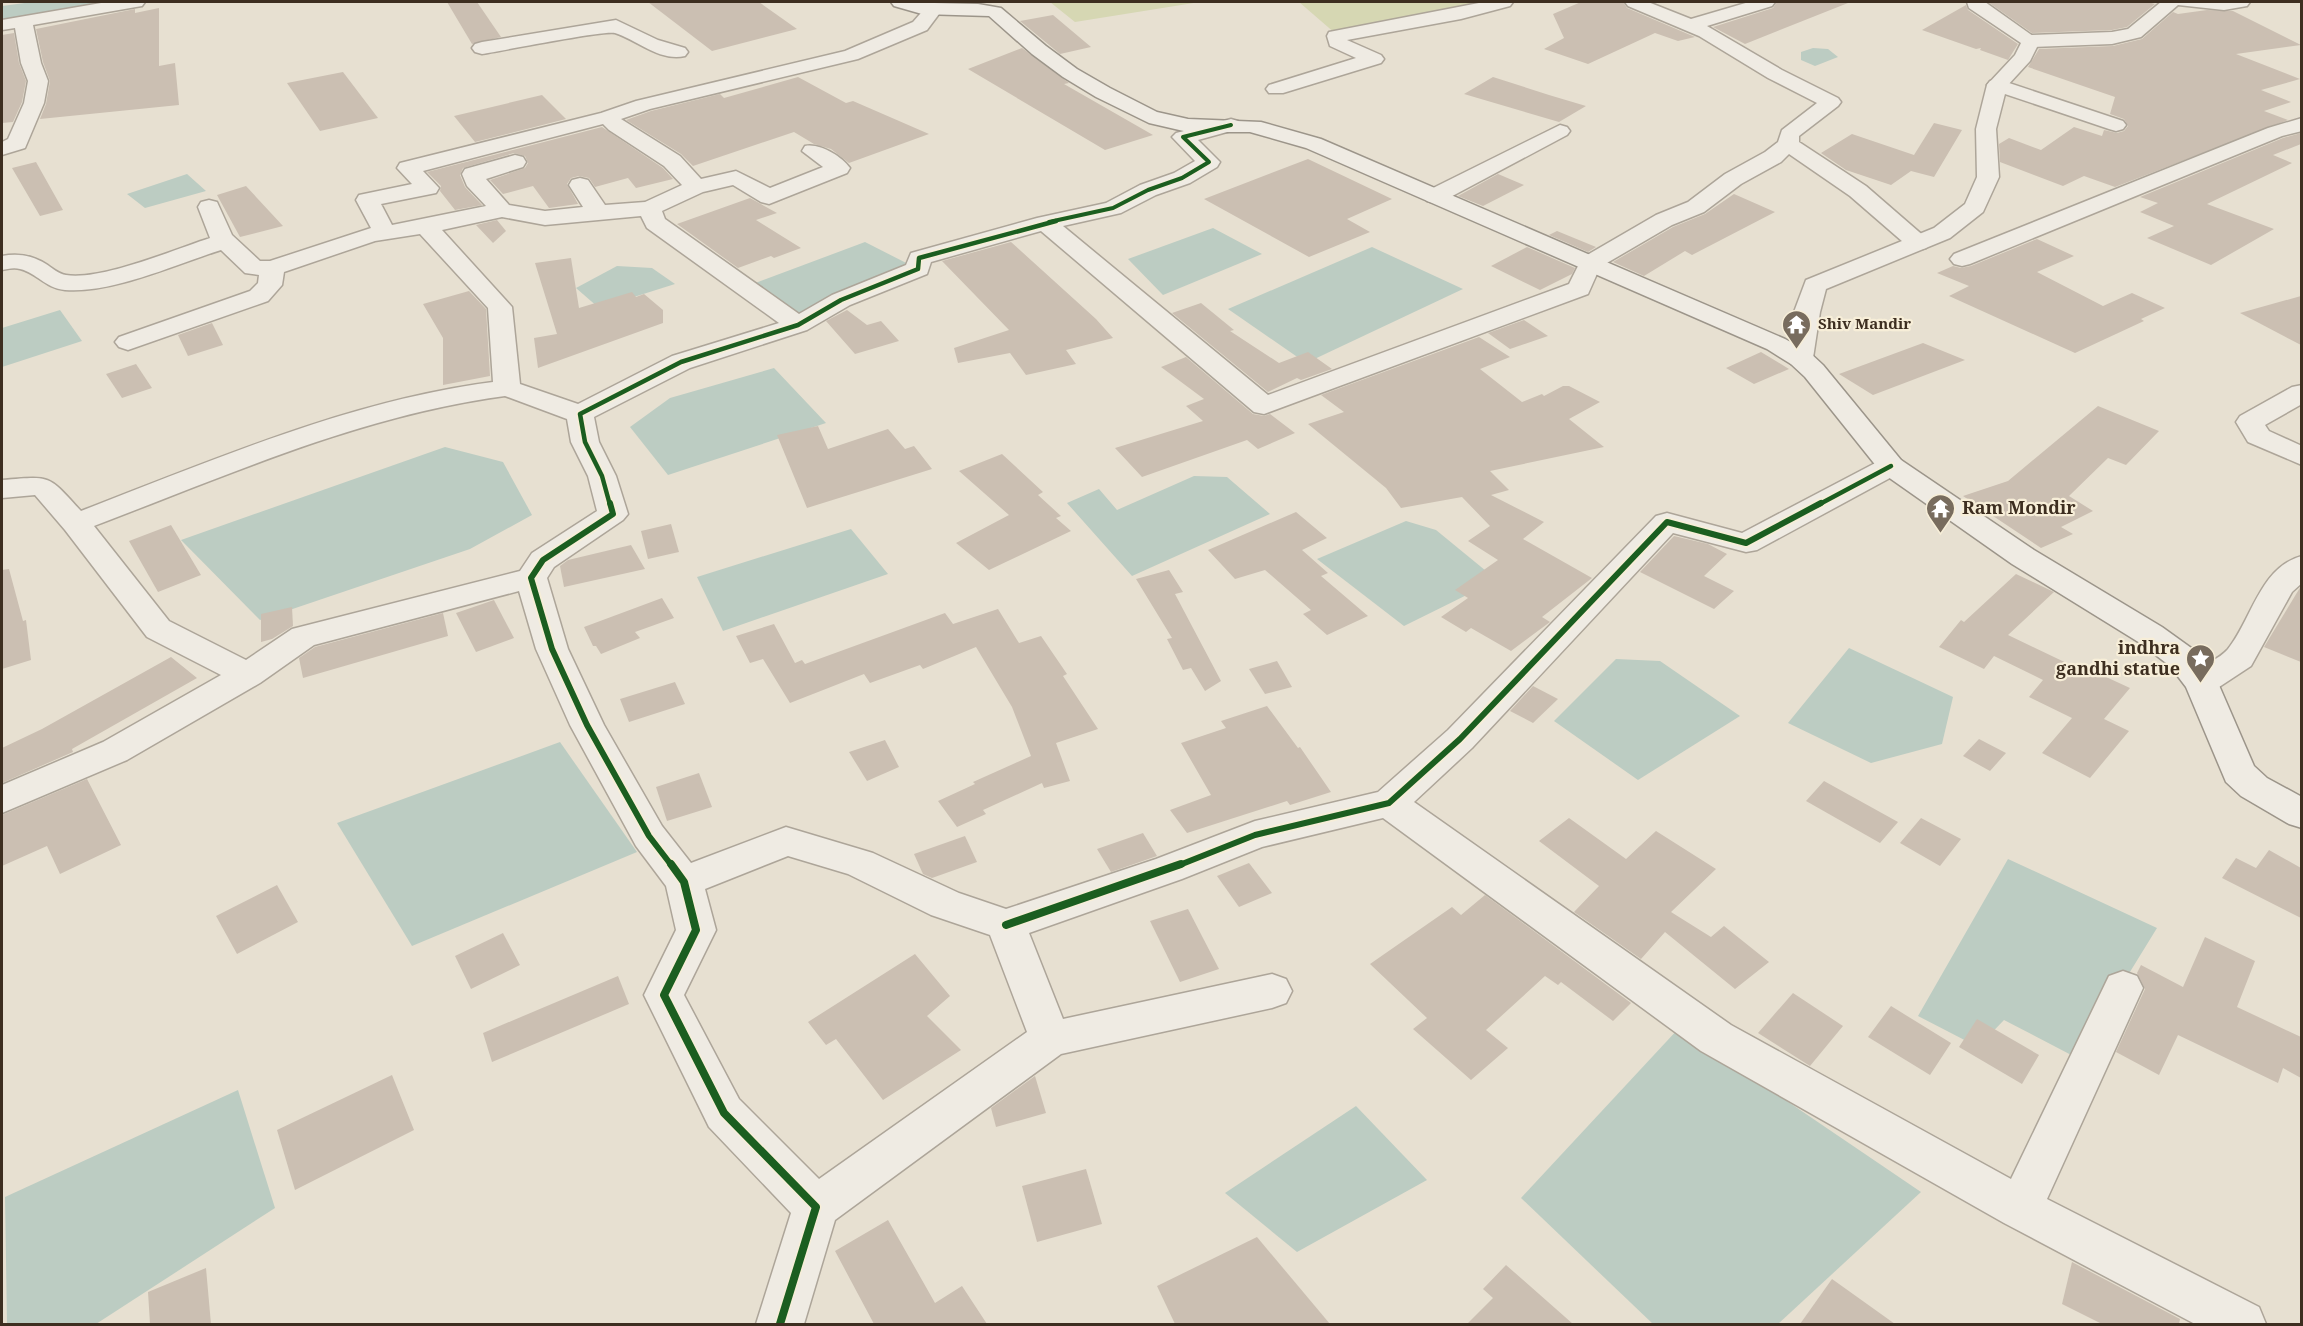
<svg xmlns="http://www.w3.org/2000/svg" width="2303" height="1326" font-family="'Noto Serif',serif">
<rect width="100%" height="100%" fill="#e7e0d1"/>
<!-- green -->
<g fill="#d6d7b3">
<polygon points="1050,2 1200,2 1075,22"/>
<polygon points="1299,2 1474,2 1483,6 1336,34"/>
</g>
<!-- water -->
<g fill="#bcccc2">
<polygon points="32,2 110,2 2,20 2,6"/>
<polygon points="1813,48 1828,49 1838,57 1815,66 1801,60 1801,52"/>
<polygon points="187,174 206,191 145,208 127,194"/>
<polygon points="1213,228 1262,254 1163,295 1128,259"/>
<polygon points="865,242 918,269 809,325 750,285"/>
<polygon points="1372,247 1463,289 1306,363 1228,309"/>
<polygon points="617,266 652,268 675,284 599,308 576,288"/>
<polygon points="60,310 82,341 2,367 2,328"/>
<polygon points="774,368 826,423 668,475 630,427 670,398"/>
<polygon points="445,447 503,462 532,515 470,549 260,620 181,540"/>
<polygon points="1194,476 1227,477 1270,514 1132,576 1067,503 1099,489 1117,510"/>
<polygon points="1406,521 1436,530 1497,580 1404,626 1317,559"/>
<polygon points="851,529 888,574 723,631 697,577"/>
<polygon points="1849,648 1953,697 1942,744 1871,763 1788,723"/>
<polygon points="1616,659 1660,661 1740,716 1638,780 1554,721"/>
<polygon points="560,742 637,852 412,946 337,823"/>
<polygon points="2008,859 2157,928 2077,1058 2004,1020 1978,1047 1918,1016"/>
<polygon points="1679,1028 1921,1192 1778,1324 1653,1324 1521,1198"/>
<polygon points="238,1090 275,1208 96,1324 7,1324 5,1197"/>
<polygon points="1356,1106 1427,1180 1297,1252 1225,1193"/>
</g>
<!-- building -->
<g fill="#cbbfb2">
<polygon points="447,2 477,2 501,37 472,44"/>
<polygon points="648,2 759,2 797,29 712,51"/>
<polygon points="1581,2 1623,2 1627,8 1695,37 1678,41 1655,33 1588,64 1544,49 1564,38 1553,14"/>
<polygon points="1777,2 1848,2 1848,3 1745,44 1713,27 1773,8"/>
<polygon points="1988,2 2148,2 2155,4 2127,27 2112,30 2032,33"/>
<polygon points="1966,5 1968,10 2018,44 2008,60 1980,50 1981,48 1976,49 1922,30"/>
<polygon points="159,8 159,66 175,63 179,105 40,119 46,104 50,81 43,62 36,29 135,9 135,13"/>
<polygon points="2207,10 2233,11 2301,45 2236,54 2300,79 2261,90 2291,102 2264,111 2288,120 2115,187 2084,176 2063,186 2000,162 1999,144 2009,138 2041,150 2074,127 2102,136 2104,130 2117,133 2124,131 2128,126 2124,119 2110,114 2115,97 2028,67 2039,49 2113,46 2142,39 2173,12 2178,14"/>
<polygon points="1053,15 1091,47 1060,54 1020,21"/>
<polygon points="14,33 19,63 26,81 22,102 13,122 2,123 2,35"/>
<polygon points="1022,48 1069,83 1064,84 1153,135 1105,150 968,69"/>
<polygon points="343,72 378,118 320,131 287,83"/>
<polygon points="798,77 846,103 853,101 929,134 849,163 831,149 814,144 794,132 693,166 681,154 626,120 651,111 720,94 724,98"/>
<polygon points="1493,77 1549,95 1586,106 1559,122 1464,94"/>
<polygon points="542,95 566,119 475,142 454,116"/>
<polygon points="1934,123 1962,130 1934,177 1911,171 1891,185 1846,170 1821,153 1852,134 1914,155"/>
<polygon points="602,127 663,168 673,179 636,188 628,178 595,187 589,178 579,176 571,178 567,184 578,204 549,208 533,186 503,194 490,180 525,168 528,163 525,156 514,153 463,168 460,175 465,187 482,205 455,210 440,191 441,186 427,172"/>
<polygon points="2301,133 2301,144 2273,155 2292,163 2207,204 2274,229 2211,265 2147,238 2174,226 2140,212 2158,203 2140,197 2283,138"/>
<polygon points="1308,159 1392,199 1347,219 1370,232 1309,257 1204,199"/>
<polygon points="36,162 63,210 40,216 12,168"/>
<polygon points="1498,174 1524,185 1483,206 1458,196"/>
<polygon points="246,186 283,226 240,237 217,195"/>
<polygon points="1734,194 1775,212 1692,255 1685,251 1644,276 1613,262 1673,227 1705,214"/>
<polygon points="750,198 777,213 756,220 801,248 774,258 771,256 738,268 677,224"/>
<polygon points="497,220 506,231 493,243 476,225"/>
<polygon points="1557,231 1596,247 1588,252 1549,235"/>
<polygon points="2037,239 2074,256 2037,272 2103,306 2132,293 2165,308 2141,319 2144,321 2075,353 1949,296 1969,286 1937,273 1953,266 1961,268 1971,266"/>
<polygon points="1011,242 1096,319 1113,338 1066,350 1076,364 1026,375 1010,353 958,363 954,348 1009,330 942,261"/>
<polygon points="1527,247 1575,268 1572,274 1540,290 1491,266"/>
<polygon points="571,258 579,308 632,292 636,297 644,294 663,310 663,323 538,368 534,338 557,334 535,263"/>
<polygon points="469,291 486,309 490,376 443,385 443,338 423,304"/>
<polygon points="2301,296 2301,345 2240,313"/>
<polygon points="1201,303 1234,330 1230,331 1279,363 1308,352 1332,369 1301,380 1297,378 1268,392 1172,313"/>
<polygon points="847,310 867,325 881,321 899,341 855,354 826,321"/>
<polygon points="1524,320 1548,336 1510,349 1488,333"/>
<polygon points="212,323 223,345 188,356 178,335"/>
<polygon points="1479,337 1510,357 1480,369 1522,402 1542,394 1544,396 1563,386 1569,386 1600,402 1569,419 1604,447 1490,471 1509,490 1491,495 1544,522 1523,539 1592,578 1542,617 1550,622 1511,651 1471,628 1466,632 1441,617 1468,598 1455,590 1498,560 1468,541 1490,526 1462,497 1401,508 1386,488 1308,424 1344,412 1321,395"/>
<polygon points="1923,343 1965,360 1873,395 1839,374"/>
<polygon points="1761,352 1789,369 1754,384 1726,368"/>
<polygon points="1186,357 1253,414 1264,416 1270,414 1295,433 1258,449 1247,440 1142,477 1115,448 1203,421 1186,406 1204,399 1161,367"/>
<polygon points="136,364 152,388 122,398 106,374"/>
<polygon points="2098,406 2159,431 2126,465 2108,458 2069,496 2093,511 2061,527 2073,534 2041,548 1963,496 2008,481"/>
<polygon points="818,426 828,449 888,429 905,449 914,446 932,469 807,508 777,435"/>
<polygon points="1002,454 1043,492 1038,495 1061,516 1056,518 1071,531 989,570 956,543 1009,515 959,471"/>
<polygon points="1296,512 1327,538 1302,550 1328,573 1321,576 1368,616 1327,635 1303,614 1311,610 1265,570 1235,579 1208,550"/>
<polygon points="671,524 679,552 648,559 641,531"/>
<polygon points="171,525 201,575 158,592 129,541"/>
<polygon points="1674,536 1708,544 1727,554 1704,576 1734,591 1714,609 1640,572"/>
<polygon points="631,545 645,569 564,587 560,566 568,560"/>
<polygon points="9,569 23,621 26,620 31,660 2,669 2,570"/>
<polygon points="1169,570 1183,592 1175,594 1221,681 1205,691 1191,668 1183,670 1167,639 1172,638 1136,579"/>
<polygon points="2016,574 2054,592 2008,635 2077,668 2080,665 2130,688 2104,719 2129,731 2090,778 2042,753 2072,718 2029,697 2043,680 1994,656 1984,669 1939,647 1961,620 1964,622"/>
<polygon points="2301,586 2301,662 2264,647"/>
<polygon points="662,598 674,618 635,632 640,638 601,654 596,646 593,646 584,627"/>
<polygon points="494,600 514,638 476,652 456,613"/>
<polygon points="292,607 293,626 272,639 261,642 261,614"/>
<polygon points="998,609 1019,643 1041,636 1067,674 1063,676 1098,729 1056,743 1070,781 1044,788 1042,783 983,810 986,814 957,827 938,801 975,784 973,782 1031,756 1012,707 976,647 923,669 920,665 870,683 864,674 790,703 763,659 750,663 736,636 774,624 795,663 802,660 805,664 945,613 953,624"/>
<polygon points="443,613 448,636 303,678 299,658 315,647"/>
<polygon points="171,657 197,678 72,749 73,752 2,783 2,748 42,729"/>
<polygon points="1277,661 1292,687 1265,694 1249,669"/>
<polygon points="675,682 685,704 629,722 620,699"/>
<polygon points="1533,686 1558,699 1533,723 1510,711"/>
<polygon points="1267,706 1298,748 1300,747 1331,792 1290,805 1287,801 1187,833 1170,810 1211,795 1181,743 1226,728 1221,721"/>
<polygon points="1979,739 2006,753 1990,771 1963,756"/>
<polygon points="885,740 899,767 867,781 849,752"/>
<polygon points="699,773 712,807 667,821 656,787"/>
<polygon points="87,779 121,845 60,874 47,846 2,866 2,815"/>
<polygon points="1824,781 1898,822 1880,843 1806,801"/>
<polygon points="1569,818 1626,859 1656,831 1716,869 1671,912 1711,937 1724,926 1769,962 1735,989 1665,932 1641,959 1574,912 1599,886 1539,841"/>
<polygon points="1921,818 1961,839 1940,866 1900,843"/>
<polygon points="1143,833 1157,856 1111,872 1097,849"/>
<polygon points="965,836 977,862 932,878 923,874 914,854"/>
<polygon points="2269,850 2301,868 2301,918 2222,878 2236,858 2256,868"/>
<polygon points="1249,863 1272,893 1239,907 1217,876"/>
<polygon points="277,885 298,922 237,954 216,916"/>
<polygon points="1485,895 1631,1003 1613,1021 1561,982 1558,985 1545,976 1486,1030 1508,1048 1471,1080 1413,1029 1427,1018 1370,964 1452,907 1461,915"/>
<polygon points="1188,909 1219,969 1180,982 1150,921"/>
<polygon points="503,933 520,965 471,989 455,956"/>
<polygon points="2205,937 2255,961 2237,1007 2301,1037 2301,1078 2283,1068 2278,1083 2178,1035 2159,1075 2116,1052 2145,989 2137,973 2141,965 2183,987"/>
<polygon points="915,954 950,996 927,1016 961,1050 883,1100 836,1039 826,1045 808,1022"/>
<polygon points="618,976 629,1004 492,1062 483,1033"/>
<polygon points="1793,993 1843,1026 1810,1066 1758,1033"/>
<polygon points="1891,1006 1951,1043 1930,1075 1868,1037"/>
<polygon points="1977,1019 2039,1055 2022,1084 1959,1047"/>
<polygon points="392,1075 414,1130 295,1190 277,1130"/>
<polygon points="1035,1076 1046,1113 996,1127 991,1108"/>
<polygon points="1086,1169 1102,1224 1037,1242 1022,1186"/>
<polygon points="888,1220 935,1303 962,1286 987,1324 874,1324 835,1251"/>
<polygon points="1257,1237 1330,1324 1175,1324 1157,1286"/>
<polygon points="2072,1262 2180,1319 2179,1324 2102,1324 2062,1304"/>
<polygon points="1506,1265 1573,1324 1467,1324 1493,1298 1483,1289"/>
<polygon points="206,1268 211,1324 150,1324 148,1292"/>
<polygon points="1832,1279 1895,1324 1800,1324"/>
</g>
<g fill="none" stroke-linecap="round" stroke-linejoin="round">
<defs>
<path id="service" d="M902,2H929C923,7 909,8 902,6Z"/>
<g id="minor">
<polygon points="107,2 145,2 142,6 136,7 33,25 41,63 48,81 44,103 25,148 2,155 2,142 8,139 24,103 28,81 21,63 15,28 2,30 2,20"/>
<polygon points="1484,2 1513,2 1510,6 1461,19 1347,40 1381,55 1384,59 1381,63 1283,93 1269,93 1266,89 1269,85 1356,58 1330,46 1327,36 1329,32"/>
<path d="M1625,2H1648L1691,19L1749,2H1775L1772,6L1707,26L1782,70L1838,98L1841,102L1838,106L1799,136V142L1866,186L1926,238L1930,243L1926,248L1918,250L1910,248L1850,196L1789,154L1781,162L1741,184L1704,212L1672,225L1600,267L1588,294L1264,414L1254,412L1041,231L931,262L927,274L850,305L807,330L690,368L594,417L599,442L616,476L628,514L623,520L554,567L547,578L568,649L604,725L662,826L691,863L786,827L873,853L959,893L1006,909L1156,859L1255,821L1378,792L1448,730L1656,516L1667,513L1742,533L1881,460L1891,457L1901,460L1905,466L1901,472L1757,550L1746,552L1673,533L1472,748L1414,802L1731,1025L2011,1179L2109,976L2123,971L2137,976L2143,988L2047,1199L2259,1307L2266,1324H2195L2004,1223L1701,1051L1383,818L1262,847L1182,879L1029,933L1063,1019L1272,974L1286,979L1292,991L1286,1003L1272,1008L1061,1054L835,1220L804,1324H756L791,1213L709,1127L644,995L676,930L666,886L636,846L570,725L536,649L519,591L314,645L260,683L127,760L2,813V785L103,742L221,675L147,637L65,530L35,495L2,498V480C52,476 47,474 81,511C213,460 352,400 493,382L488,308L420,234L375,241L284,272L282,285L268,301L128,350L119,347L115,342L119,337L250,291L258,283L259,275L245,273L221,250C177,264 111,294 65,290C45,288 37,273 20,269C14,267 7,269 2,270V256C17,253 32,255 46,264C52,268 59,274 66,275C100,281 176,249 210,238L198,207L201,202L209,200L217,202L232,235L260,261H270L371,228L356,200L359,195L412,184L397,168L400,163L601,113L636,101L845,51L913,22L927,6H939L942,10L927,30L858,59L650,109L621,119L680,156L701,179L736,171L770,188L823,167L802,151L805,146C820,143 841,156 850,168L847,173L769,204L761,202L733,185L703,192L662,211L665,219L799,314L832,295L906,265L911,253L1037,218L1106,203L1140,185L1174,173L1195,161L1172,137L1176,133L1231,119L1238,121L1241,125L1238,129L1198,140L1220,162L1217,167L1190,183L1156,195L1121,213L1063,226L1268,395L1569,284L1582,258L1656,215L1688,202L1725,174L1765,152L1778,142L1782,130L1817,103L1768,78L1699,36L1628,6ZM603,124L609,130L664,166L682,185L645,202L605,205L588,180L580,178L572,180L569,185L583,207L545,211L509,205L486,179L523,167L526,162L523,157L515,155L465,169L462,174L467,186L486,206L392,225L381,204L436,193L439,188L423,171ZM641,216L647,228L779,323L672,356L578,404L520,384L512,307L442,230L502,217L545,225ZM505,396L567,419L571,442L588,476L597,511L532,553L520,571L292,629L246,660L169,621L94,526C228,475 362,415 505,396ZM788,856L848,874L931,915L990,935L1027,1032L819,1179L739,1099L684,995L716,930L705,889Z"/>
<polygon points="2161,2 2250,2 2247,6 2224,10 2178,5 2141,37 2112,44 2031,47 2024,45 2022,41 2024,37 2031,35 2112,32 2128,29"/>
<path d="M616,20L658,40L685,48L688,52L685,56C660,62 637,40 615,33C604,30 501,51 482,54L475,52L472,48L475,44L482,42Z"/>
<polygon points="1997,79 2123,121 2126,125 2123,129 2116,131 2109,129 1990,89 1987,85 1990,81"/>
<polygon points="2302,118 2302,131 2282,136 1970,264 1962,266 1954,264 1950,259 1954,254 2268,128"/>
<polygon points="1560,125 1567,127 1570,131 1567,135 1443,201 1435,203 1427,201 1424,196 1427,191"/>
<polygon points="2302,385 2302,404 2265,425 2269,431 2302,446 2302,465 2248,442 2236,422 2240,416 2292,387"/>
<path d="M2302,556V583L2292,592L2251,666L2213,691L2201,695L2189,691L2184,683C2194,666 2216,663 2228,649C2252,619 2260,567 2302,556Z"/>
</g>
<polygon id="tertiary" points="1967,2 1985,2 2040,41 2030,61 2007,86 1996,129 1999,177 1983,212 1950,238 1826,289 1820,312 1813,358 1809,364 1800,366 1791,364 1787,358 1794,312 1806,280 1934,228 1965,204 1977,177 1976,129 1987,85 2015,55 2021,43 1969,8"/>
<polygon id="secondary" points="891,2 978,4 1001,8 1046,46 1077,69 1110,88 1157,112 1188,119 1261,122 1321,139 1785,339 1809,352 1823,365 1901,460 2034,550 2162,627 2194,650 2218,683 2254,766 2267,778 2302,797 2302,828 2289,824 2241,796 2226,782 2186,687 2170,666 2140,643 2012,564 1881,472 1805,377 1791,364 1767,349 1306,148 1250,132 1188,132 1149,123 1096,97 1063,77 1032,54 989,16 922,14 894,6"/>
</defs>
<!-- service casing -->
<use href="#service" stroke="#ada599" stroke-width="3"/>
<!-- minor casing -->
<use href="#minor" stroke="#ada599" stroke-width="3"/>
<!-- tertiary casing -->
<use href="#tertiary" stroke="#ada599" stroke-width="3"/>
<!-- secondary casing -->
<use href="#secondary" stroke="#9c958a" stroke-width="3"/>
<!-- service -->
<use href="#service" fill="#efebe3" fill-rule="evenodd"/>
<!-- minor -->
<use href="#minor" fill="#efebe3" fill-rule="evenodd"/>
<!-- tertiary -->
<use href="#tertiary" fill="#efebe3" fill-rule="evenodd"/>
<!-- secondary -->
<use href="#secondary" fill="#efebe3" fill-rule="evenodd"/>
<defs>
<polyline id="cycleway-far3" points="1049,222 1113,208 1148,190 1182,178 1209,162 1183,137 1231,125"/>
<g id="cycleway-far2">
<polyline points="610,505 602,476 585,442 580,414 681,362 798,325 841,300 918,269 919,258 1056,221"/>
<polyline points="1818,505 1891,466"/>
</g>
<g id="cycleway-far1">
<polyline points="610,503 613,514 543,560 531,578 552,649 587,725 649,836 672,866"/>
<polyline points="1177,866 1255,835 1389,803 1460,739 1667,522 1746,543 1821,503"/>
</g>
<g id="cycleway">
<polyline points="671,864 684,882 696,930 664,995 724,1113 816,1207 780,1324"/>
<polyline points="1006,925 1181,864"/>
</g>
</defs>
<!-- cycleway-far3 casing -->
<use href="#cycleway-far3" stroke="#f7eed8" stroke-width="6"/>
<!-- cycleway-far2 casing -->
<use href="#cycleway-far2" stroke="#f7eed8" stroke-width="8"/>
<!-- cycleway-far1 casing -->
<use href="#cycleway-far1" stroke="#f7eed8" stroke-width="10"/>
<!-- cycleway casing -->
<use href="#cycleway" stroke="#f7eed8" stroke-width="11"/>
<!-- cycleway-far3 -->
<use href="#cycleway-far3" stroke="#1b5e20" stroke-width="4"/>
<!-- cycleway-far2 -->
<use href="#cycleway-far2" stroke="#1b5e20" stroke-width="4.5"/>
<!-- cycleway-far1 -->
<use href="#cycleway-far1" stroke="#1b5e20" stroke-width="6"/>
<!-- cycleway -->
<use href="#cycleway" stroke="#1b5e20" stroke-width="8"/>
</g>
<!-- icons -->
<defs>
<symbol id="temple-pin" viewBox="-11 -11 22 30"><path d="M0 17L-7.5 6A9.5 9.5 0 1 1 7.5 6Z" fill="#786c5e" stroke="#f7eed8"/><path d="M0-6L5-2H3V0L6.5 2.5H4V6H1.5V3h-3V6H-4V2.5H-6.5L-3 0V-2H-5Z" fill="#fff"/></symbol>
<symbol id="sight-pin" viewBox="-11 -11 22 30"><path d="M0 17L-7.5 6A9.5 9.5 0 1 1 7.5 6Z" fill="#786c5e" stroke="#f7eed8"/><path d="M0-6L1.8-2.2L6-1.7L2.9 1.2L3.7 5.4L0 3.3L-3.7 5.4L-2.9 1.2L-6-1.7L-1.8-2.2Z" fill="#fff"/></symbol>
</defs>
<g fill-rule="evenodd">
<use href="#temple-pin" x="1780" y="308" width="33" height="45"/>
<use href="#temple-pin" x="1924" y="492" width="33" height="45"/>
<use href="#sight-pin" x="2184" y="642" width="33" height="45"/>
</g>
<g text-anchor="middle" stroke-width="4.5" stroke-linejoin="round" paint-order="stroke">
<!-- far-poi labels -->
<g font-size="15" font-weight="bold" fill="#3d2e20" stroke="#f7eed8" text-anchor="start">
<text x="1818" y="329">Shiv Mandir</text>
</g>
<!-- poi labels -->
<g font-size="18" font-weight="bold" fill="#3d2e20" stroke="#f7eed8" text-anchor="start">
<text x="1962" y="514">Ram Mondir</text>
<text x="2180" y="654" text-anchor="end">indhra<tspan x="2180" dy="21">gandhi statue</tspan></text>
</g>
</g>
<!-- border -->
<rect width="2303" height="1326" fill="none" stroke="#3d2e20" stroke-width="6"/>
</svg>
